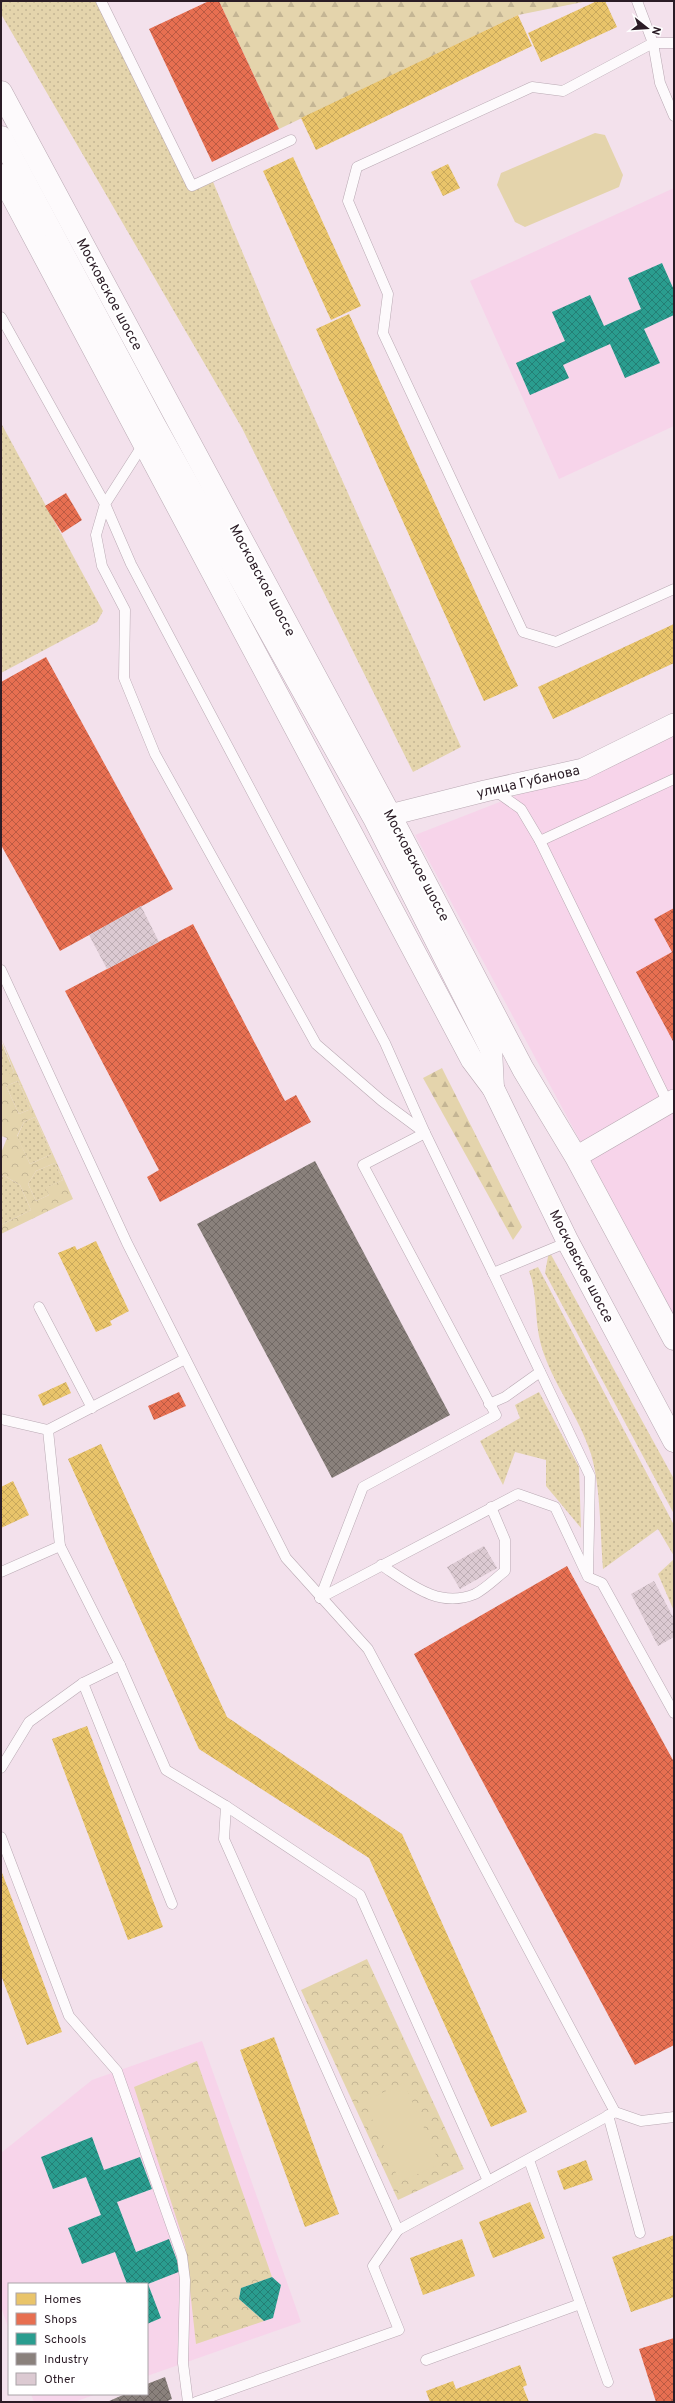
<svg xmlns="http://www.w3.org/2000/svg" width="675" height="2403" font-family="Overpass,sans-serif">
<defs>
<pattern id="grass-dots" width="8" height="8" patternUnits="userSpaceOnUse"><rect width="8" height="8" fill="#e4d4ac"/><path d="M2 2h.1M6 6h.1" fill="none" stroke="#c4b594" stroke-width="1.8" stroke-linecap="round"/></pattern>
<pattern id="forest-firs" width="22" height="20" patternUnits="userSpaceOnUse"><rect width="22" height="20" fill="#e4d4ac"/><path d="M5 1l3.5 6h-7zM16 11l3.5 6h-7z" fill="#c4b594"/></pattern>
<pattern id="park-crowns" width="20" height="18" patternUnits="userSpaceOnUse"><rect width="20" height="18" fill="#e4d4ac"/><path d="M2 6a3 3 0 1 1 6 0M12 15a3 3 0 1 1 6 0" fill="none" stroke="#c4b594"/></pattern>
<pattern id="homes-cross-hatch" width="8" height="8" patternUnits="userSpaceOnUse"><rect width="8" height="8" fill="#e9c46a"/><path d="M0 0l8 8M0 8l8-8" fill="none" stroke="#c8a85c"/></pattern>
<pattern id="shops-cross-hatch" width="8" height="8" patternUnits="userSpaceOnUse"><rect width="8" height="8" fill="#e76f51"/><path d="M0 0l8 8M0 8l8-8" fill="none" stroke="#bb5a43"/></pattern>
<pattern id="schools-cross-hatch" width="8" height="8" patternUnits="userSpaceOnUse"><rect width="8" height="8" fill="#2a9d8f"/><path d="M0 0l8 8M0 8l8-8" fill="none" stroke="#247f75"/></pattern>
<pattern id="industry-cross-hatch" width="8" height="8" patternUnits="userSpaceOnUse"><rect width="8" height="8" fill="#8a817c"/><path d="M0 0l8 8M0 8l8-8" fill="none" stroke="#716965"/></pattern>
<pattern id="building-cross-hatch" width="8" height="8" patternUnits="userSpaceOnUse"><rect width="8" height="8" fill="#dccad2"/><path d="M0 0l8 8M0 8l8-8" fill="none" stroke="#bdadb4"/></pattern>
</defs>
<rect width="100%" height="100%" fill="#f3e1ec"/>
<!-- built -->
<g fill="#f7d4ea">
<polygon points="674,188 674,426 559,479 470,281"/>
<polygon points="674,734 674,1315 415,835"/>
<polygon points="202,2041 301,2322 147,2376 147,2284 9,2284 9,2330 1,2307 1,2153 92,2080"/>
<polygon points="31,2394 97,2394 74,2402 34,2402"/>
</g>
<!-- grass -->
<g fill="url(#grass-dots)">
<polygon points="1,1 101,1 192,185 211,177 270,318 461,747 413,772 242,428 1,14"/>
<polygon points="1,423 103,611 97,622 1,673"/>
<polygon points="1,1041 14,1072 3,1077 1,1076"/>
<polygon points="18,1081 31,1109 19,1114 6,1086"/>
<polygon points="35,1117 52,1154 30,1164 17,1137 24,1122"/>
<polygon points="55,1163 63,1180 46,1188 49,1195 36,1201 28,1184 36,1171"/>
<polygon points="3,1175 20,1185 31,1210 1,1225 1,1180"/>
<polygon points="549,1251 674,1479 674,1514 545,1273"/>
<path d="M538,1267L674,1525V1556L658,1529L603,1569C600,1533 601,1488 591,1454C579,1416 552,1383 541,1345C534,1320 538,1294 529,1271Z"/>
<polygon points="539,1392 579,1467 581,1528 546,1486 546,1460 515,1452 503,1485 480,1441 520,1418 515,1405"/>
<polygon points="674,1559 674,1611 658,1574"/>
</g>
<!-- forest -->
<g fill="url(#forest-firs)">
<polygon points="219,1 588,1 518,15 279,129"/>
<polygon points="442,1068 522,1227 513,1240 423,1078"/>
</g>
<!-- park -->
<g fill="url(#park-crowns)" fill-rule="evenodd">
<path d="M1,1038L73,1199L1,1234V1225L31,1210L20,1185L3,1175L1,1180V1153L7,1138L1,1136V1076L14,1072ZM18,1081L31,1109L19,1114L6,1086ZM35,1117L52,1154L30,1164L17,1136L24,1122ZM55,1163L63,1180L45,1188L49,1195L36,1201L28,1184L36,1171Z"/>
<polygon points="367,1959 464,2169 398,2200 301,1990"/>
<polygon points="197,2061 272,2277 241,2288 239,2299 264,2321 196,2344 185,2245 134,2087"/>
</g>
<!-- pitch -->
<g fill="#e4d4ac">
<polygon points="595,133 605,135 623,175 619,187 525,227 515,222 497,185 501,173"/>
<polygon points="404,2083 440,2164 400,2182 364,2101"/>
</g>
<!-- homes -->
<g fill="url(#homes-cross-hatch)">
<polygon points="597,1 605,1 617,27 541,62 528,33"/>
<polygon points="518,15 532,46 316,150 301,118"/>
<polygon points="293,157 361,306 331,320 263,171"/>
<polygon points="448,164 460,188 443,196 431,172"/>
<polygon points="349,314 518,686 484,701 316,329"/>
<polygon points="674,624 674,663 553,719 538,687"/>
<polygon points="96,1241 129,1311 110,1321 112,1325 96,1332 58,1253 75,1246 77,1250"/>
<polygon points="66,1382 71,1393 43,1406 38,1395"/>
<polygon points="101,1444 227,1717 402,1834 527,2112 491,2127 369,1858 199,1749 68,1459"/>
<polygon points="13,1481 29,1515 1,1528 1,1487"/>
<polygon points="87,1726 163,1927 128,1940 52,1739"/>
<polygon points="1,1870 62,2032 27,2045 1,1975"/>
<polygon points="274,2037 339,2214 305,2227 240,2050"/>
<polygon points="586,2160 593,2180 564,2190 557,2171"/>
<polygon points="530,2202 545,2238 493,2258 479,2222"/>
<polygon points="674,2235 674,2297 631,2312 612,2257"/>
<polygon points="462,2239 475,2276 423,2295 410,2258"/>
<polygon points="520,2365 527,2385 523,2387 529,2402 430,2402 426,2391 453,2381 456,2389"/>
</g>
<!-- shops -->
<g fill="url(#shops-cross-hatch)">
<polygon points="209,1 219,1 279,129 212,162 149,29"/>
<polygon points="66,493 82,520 62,533 45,506"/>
<polygon points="46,657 173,889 60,951 1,845 1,682"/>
<polygon points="674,908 674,1043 636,972 672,952 654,919"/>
<polygon points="193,924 285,1101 296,1095 311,1122 160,1202 147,1177 159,1170 65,991"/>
<polygon points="179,1392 186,1406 154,1420 148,1406"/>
<polygon points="567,1566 674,1762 674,2045 635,2065 414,1654"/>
<polygon points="674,2338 674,2402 656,2402 639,2349"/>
</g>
<!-- schools -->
<g fill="url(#schools-cross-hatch)">
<polygon points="662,263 674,290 674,315 644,329 660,363 625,378 610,344 563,365 569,378 530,395 516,363 565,341 552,312 590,295 604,326 641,309 628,278"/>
<polygon points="92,2137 104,2170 140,2157 152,2189 117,2202 136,2252 169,2239 181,2271 148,2284 161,2318 147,2324 147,2284 127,2284 115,2252 82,2264 68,2228 101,2215 86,2177 53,2189 41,2157"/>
<polygon points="272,2277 281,2285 273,2318 264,2321 239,2299 241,2288"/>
</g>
<!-- industry -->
<g fill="url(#industry-cross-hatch)">
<polygon points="315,1161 450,1415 332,1478 197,1224"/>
<polygon points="165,2377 172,2399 165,2402 107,2402 125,2394 147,2394 147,2384"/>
</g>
<!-- building -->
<g fill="url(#building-cross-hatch)">
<polygon points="141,906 159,942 107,969 89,935"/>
<polygon points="484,1546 497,1568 460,1589 447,1567"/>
<polygon points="654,1581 674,1619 674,1637 658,1646 631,1594"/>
</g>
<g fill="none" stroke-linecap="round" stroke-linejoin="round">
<defs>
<g id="lane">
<polyline points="101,1 192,186 291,140"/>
<polyline points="637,1 653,43 660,83 674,116"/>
<polyline points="674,43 653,43 563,91 532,87 357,167 348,201 388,294 383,333 523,632 556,642 674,589"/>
<polyline points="1,317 105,504 96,535 102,566 125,610 124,678 155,754 316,1044 382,1101 425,1133 363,1165 496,1415 363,1487 320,1598"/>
<polyline points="144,443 105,504 131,564 385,1043 425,1133 493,1273 568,1242"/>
<polyline points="494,790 521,809 540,841 668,1103"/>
<polyline points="540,841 674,779"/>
<polyline points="1,970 127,1243 286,1558 368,1649 615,2112 641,2121 674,2117"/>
<polyline points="493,1273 590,1476 588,1575"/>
<polyline points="39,1307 92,1408"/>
<polyline points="489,1404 505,1397 540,1372"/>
<polyline points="1,1419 48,1430 185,1359"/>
<polyline points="48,1430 60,1546 120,1665 166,1770 226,1806 360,1895 488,2181"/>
<path d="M381,1565C410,1584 439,1609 475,1594C485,1589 496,1578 505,1571V1540L491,1507"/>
<polyline points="1,1572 60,1546"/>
<polyline points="320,1598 518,1494 555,1507 588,1577 602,1583 674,1713"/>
<polyline points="83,1683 172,1904"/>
<polyline points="1,1768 29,1722 83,1683 120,1665"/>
<polyline points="1,1837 69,2016 117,2071 182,2256 185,2280 183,2363 188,2402"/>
<polyline points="608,2115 640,2233"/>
<polyline points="529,2160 608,2382"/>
<polyline points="398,2230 615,2112"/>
<polyline points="426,2360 580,2304"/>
<polyline points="196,2402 399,2330 373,2266 398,2230 224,1839 226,1806"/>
</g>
<g id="street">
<polyline points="390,815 485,791 583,769 674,724"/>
<polyline points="576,1157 674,1100"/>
</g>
<g id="primary">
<polyline points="1,92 390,815 523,1069 576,1157 674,1339"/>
<polyline points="1,137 154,424 375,820 491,1049 493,1088"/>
<polyline points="1,175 472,1060 493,1088 568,1242 674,1441"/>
</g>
</defs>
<!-- lane casing -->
<use href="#lane" stroke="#b9a9b3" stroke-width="11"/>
<!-- street casing -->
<use href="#street" stroke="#b9a9b3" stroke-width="22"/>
<!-- primary casing -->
<use href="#primary" stroke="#b9a9b3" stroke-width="23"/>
<!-- lane -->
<use href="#lane" stroke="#fdfafc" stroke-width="10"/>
<!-- street -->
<use href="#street" stroke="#fdfafc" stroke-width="21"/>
<!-- primary -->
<use href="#primary" stroke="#fdfafc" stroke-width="22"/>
</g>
<g text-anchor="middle" stroke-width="4" stroke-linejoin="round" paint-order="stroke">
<!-- street labels -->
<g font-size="14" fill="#2b1c26" stroke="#fff">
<text transform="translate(110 294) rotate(62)" y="5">Московское шоссе</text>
<text transform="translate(263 580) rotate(62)" y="5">Московское шоссе</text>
<text transform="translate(528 781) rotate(-13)" y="5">улица Губанова</text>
<text transform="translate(417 865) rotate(62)" y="5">Московское шоссе</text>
<text transform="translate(582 1266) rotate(63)" y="5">Московское шоссе</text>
</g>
</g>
<!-- border -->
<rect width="675" height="2403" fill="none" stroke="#2b1c26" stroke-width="4"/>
<!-- legend -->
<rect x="8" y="2283" width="140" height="112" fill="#ffffff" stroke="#aaa4a8"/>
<rect x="16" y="2293" width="20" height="12" fill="#e9c46a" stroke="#aaa4a8"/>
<text x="44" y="2303" font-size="12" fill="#2b1c26">Homes</text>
<rect x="16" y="2313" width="20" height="12" fill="#e76f51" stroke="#aaa4a8"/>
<text x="44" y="2323" font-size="12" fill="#2b1c26">Shops</text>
<rect x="16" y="2333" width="20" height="12" fill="#2a9d8f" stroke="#aaa4a8"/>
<text x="44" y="2343" font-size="12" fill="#2b1c26">Schools</text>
<rect x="16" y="2353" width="20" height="12" fill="#8a817c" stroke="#aaa4a8"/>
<text x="44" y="2363" font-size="12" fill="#2b1c26">Industry</text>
<rect x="16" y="2373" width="20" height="12" fill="#dccad2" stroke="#aaa4a8"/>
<text x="44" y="2383" font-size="12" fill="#2b1c26">Other</text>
<!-- north arrow -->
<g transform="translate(647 28) rotate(107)" stroke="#ffffff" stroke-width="3" paint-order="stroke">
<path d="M0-3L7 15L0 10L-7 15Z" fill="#2b1c26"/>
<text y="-6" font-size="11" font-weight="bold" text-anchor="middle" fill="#2b1c26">N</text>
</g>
</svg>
